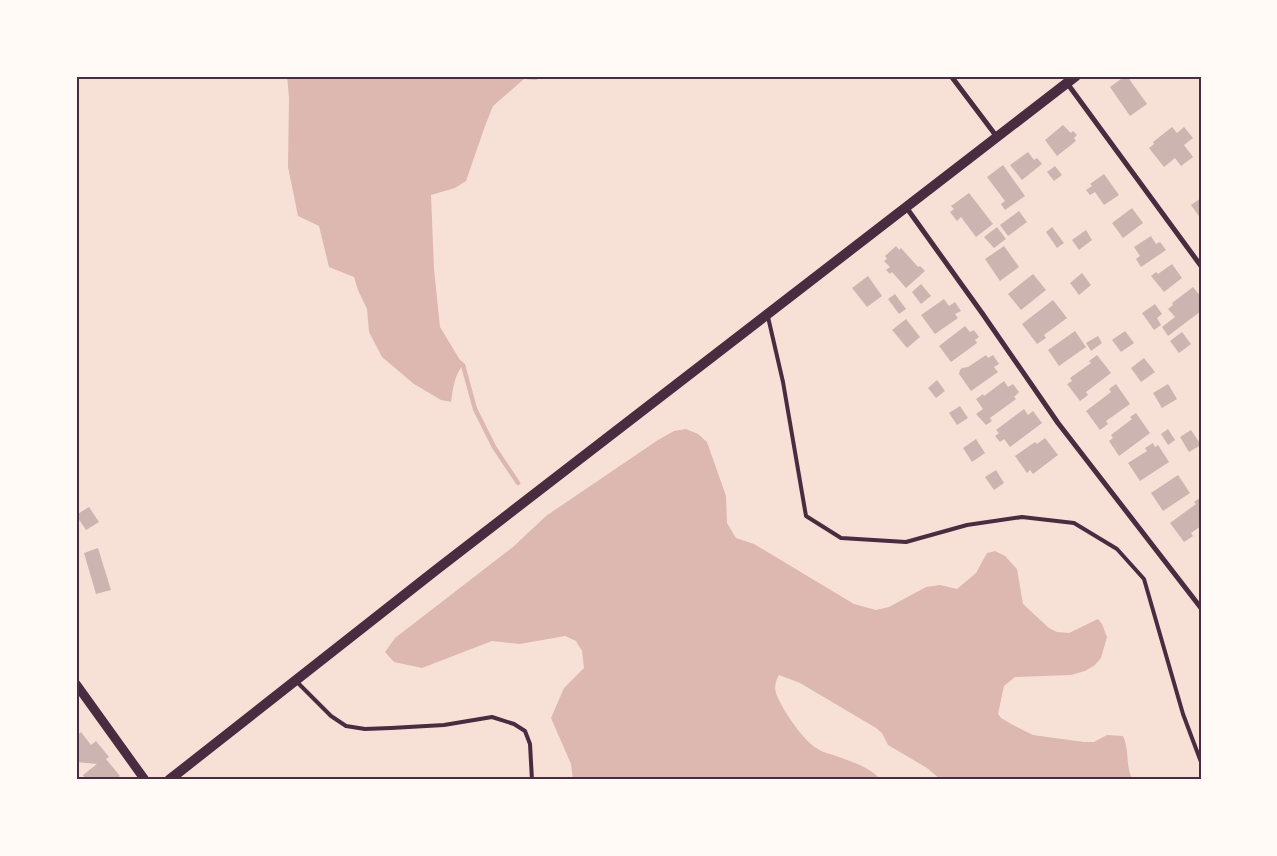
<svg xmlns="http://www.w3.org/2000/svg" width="1277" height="856" font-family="'Open Sans',sans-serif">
<rect width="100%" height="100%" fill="#f7e1d7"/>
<!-- water -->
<g fill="#dcb8b0">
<path d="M287,76H544L536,80L524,79L493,106L485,126L466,181L455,188L431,195L434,269L440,327L463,365C454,376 453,389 451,402L441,400L414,384L382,357L369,332L367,309L358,290L354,277L329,267L319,226L298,216L288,167L289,98Z"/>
<path d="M686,429L698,434L707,442L726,496L727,523L736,538L754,544L854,604L876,610L889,607L926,587L940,585L957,589L976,573L987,553L995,551L1005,556L1017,569L1023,604L1049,628L1057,632L1069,633L1098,619L1102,624L1107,637L1101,658L1095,665L1085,671L1071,675L1015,677L1004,686L998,714L1001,718L1013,725L1033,735L1084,742H1094L1107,735L1123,736C1130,751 1125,767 1133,780H941L927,768L888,745L882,733L876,728L800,683L779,675C776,680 774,686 776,693C781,708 804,742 818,749C822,752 828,753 833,755C849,761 869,766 881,780H573L571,764L551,718L564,688L584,668L582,651L576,641L565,636L520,644L492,641L422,668L394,662L385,652L395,638L513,547L546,516L658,440L674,431Z"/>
</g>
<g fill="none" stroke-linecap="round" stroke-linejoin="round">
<!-- stream -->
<polyline stroke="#dcb8b0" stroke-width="4.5" points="459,362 463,365 475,409 494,447 518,483"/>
</g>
<!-- building -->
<g fill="#ccb4b1">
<polygon points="1125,76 1127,76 1147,104 1130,116 1110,87"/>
<polygon points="1063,125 1071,133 1073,131 1077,135 1074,138 1076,141 1057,156 1045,140"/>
<polygon points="1172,127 1177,133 1184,127 1193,138 1184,145 1193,157 1181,166 1175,158 1164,167 1149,148 1154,144 1153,142"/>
<polygon points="1028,152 1034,160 1037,158 1042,164 1022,180 1010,165"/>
<polygon points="1003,165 1025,196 1005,210 1001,204 1005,201 987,177"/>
<polygon points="1055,166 1062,175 1054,181 1047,172"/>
<polygon points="1104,174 1119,195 1104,205 1095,192 1090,195 1086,190 1092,186 1090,184"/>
<polygon points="969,193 993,224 976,237 961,217 957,221 950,212 954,209 951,206"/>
<polygon points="1201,198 1201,219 1191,205"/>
<polygon points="1132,208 1143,223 1123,238 1112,223"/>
<polygon points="1019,211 1027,222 1008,236 1000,225"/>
<polygon points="997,227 1006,239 994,248 984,237"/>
<polygon points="1052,227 1064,243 1057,248 1046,232"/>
<polygon points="1086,230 1092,240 1079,250 1072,240"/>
<polygon points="1151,236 1156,244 1160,242 1166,250 1141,267 1136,259 1140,256 1134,247"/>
<polygon points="896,246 899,250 901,248 918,267 920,266 925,271 906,288 892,272 890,274 886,270 890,267 884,261 887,259 885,256"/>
<polygon points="1004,246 1019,267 1000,281 985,259"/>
<polygon points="1172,264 1182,278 1164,292 1151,276 1156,272 1158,274"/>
<polygon points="1082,273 1091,285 1079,295 1070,283"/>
<polygon points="1033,274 1046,290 1021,310 1008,294"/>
<polygon points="868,276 882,296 867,307 852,288"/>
<polygon points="921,284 931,296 921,304 912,292"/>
<polygon points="1193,287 1201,297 1201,311 1168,336 1162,327 1175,317 1168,309 1173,305 1172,303"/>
<polygon points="895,294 906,309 899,314 888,299"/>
<polygon points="944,299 949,306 955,302 961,311 955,314 958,318 935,334 921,315"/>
<polygon points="1053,300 1067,318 1044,335 1046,338 1037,344 1022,324"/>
<polygon points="1155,304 1162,314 1157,318 1161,325 1154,330 1142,313"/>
<polygon points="906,319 920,337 907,348 892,330"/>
<polygon points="965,326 970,332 974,330 979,337 975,340 977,343 951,362 939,346"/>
<polygon points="1075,331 1086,347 1059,366 1048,350"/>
<polygon points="1125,331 1134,343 1121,352 1112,340"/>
<polygon points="1182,332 1191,344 1179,353 1170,341"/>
<polygon points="1098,336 1102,343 1091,351 1086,343"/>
<polygon points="986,355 988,358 993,355 999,364 994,367 998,372 971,391 959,374 960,370 962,368 968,367"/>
<polygon points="1097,355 1111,373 1086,392 1088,395 1080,401 1067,384 1072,381 1070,378 1091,363 1089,361"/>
<polygon points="1144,358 1155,372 1141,382 1131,368"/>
<polygon points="937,380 945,391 936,398 928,388"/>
<polygon points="1004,381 1008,387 1013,384 1019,392 1014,397 1016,399 990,418 992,421 986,425 976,414 983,409 976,399 983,394 984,396"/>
<polygon points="1116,384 1130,404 1106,421 1108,424 1100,430 1086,411 1111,392 1109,389"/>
<polygon points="1168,384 1177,399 1162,408 1153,393"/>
<polygon points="960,406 968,418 957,425 949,413"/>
<polygon points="1024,409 1028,415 1033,411 1042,423 1010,447 1004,439 1000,442 995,436 999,433 996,430"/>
<polygon points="1136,413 1150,433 1119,456 1109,441 1113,438 1111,435 1132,419 1130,417"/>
<polygon points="1168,429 1175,440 1168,445 1161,434"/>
<polygon points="1191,430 1201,445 1189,452 1180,437"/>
<polygon points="1045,438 1058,455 1033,474 1030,470 1027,473 1015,456 1035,442 1037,444"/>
<polygon points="976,439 985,453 972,462 963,448"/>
<polygon points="1153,443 1155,447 1158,445 1169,462 1140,481 1128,463 1147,451 1145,448"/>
<polygon points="996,470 1004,483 994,490 985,477"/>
<polygon points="1178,475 1190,493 1163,511 1151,493"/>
<polygon points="1201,497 1201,526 1191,533 1193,536 1184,542 1170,523 1196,504 1194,502"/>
<polygon points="89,507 99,522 86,530 76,515"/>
<polygon points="98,548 111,590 96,594 84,553"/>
<polygon points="81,732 91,745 96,741 109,757 106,759 120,776 116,780 86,780 83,775 97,764 76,762 76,736"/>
</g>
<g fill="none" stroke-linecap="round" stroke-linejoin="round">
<!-- service -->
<g stroke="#4a2c40" stroke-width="4">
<polyline points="768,317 783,382 806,516 841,538 906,542 967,525 1022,517 1074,523 1117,549 1144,579 1183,714 1201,762"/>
<polyline points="296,681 331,716 346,726 365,729 391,728 444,725 492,717 514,724 525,731 530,744 532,780"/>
</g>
<!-- minor -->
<g stroke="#4a2c40" stroke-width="5">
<polyline points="951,76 997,137"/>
<polyline points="1067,83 1201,266"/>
<polyline points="906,207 982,313 1058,423 1201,608"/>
</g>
<!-- tertiary -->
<polyline stroke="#4a2c40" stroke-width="9" points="76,684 145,780"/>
<!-- secondary -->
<polyline stroke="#4a2c40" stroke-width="10" points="169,780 436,570 1076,76"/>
</g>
<!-- border -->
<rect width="1277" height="856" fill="none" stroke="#fffaf5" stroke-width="155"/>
<rect x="78" y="78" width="1122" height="700" fill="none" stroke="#4a2c40" stroke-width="2"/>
</svg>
